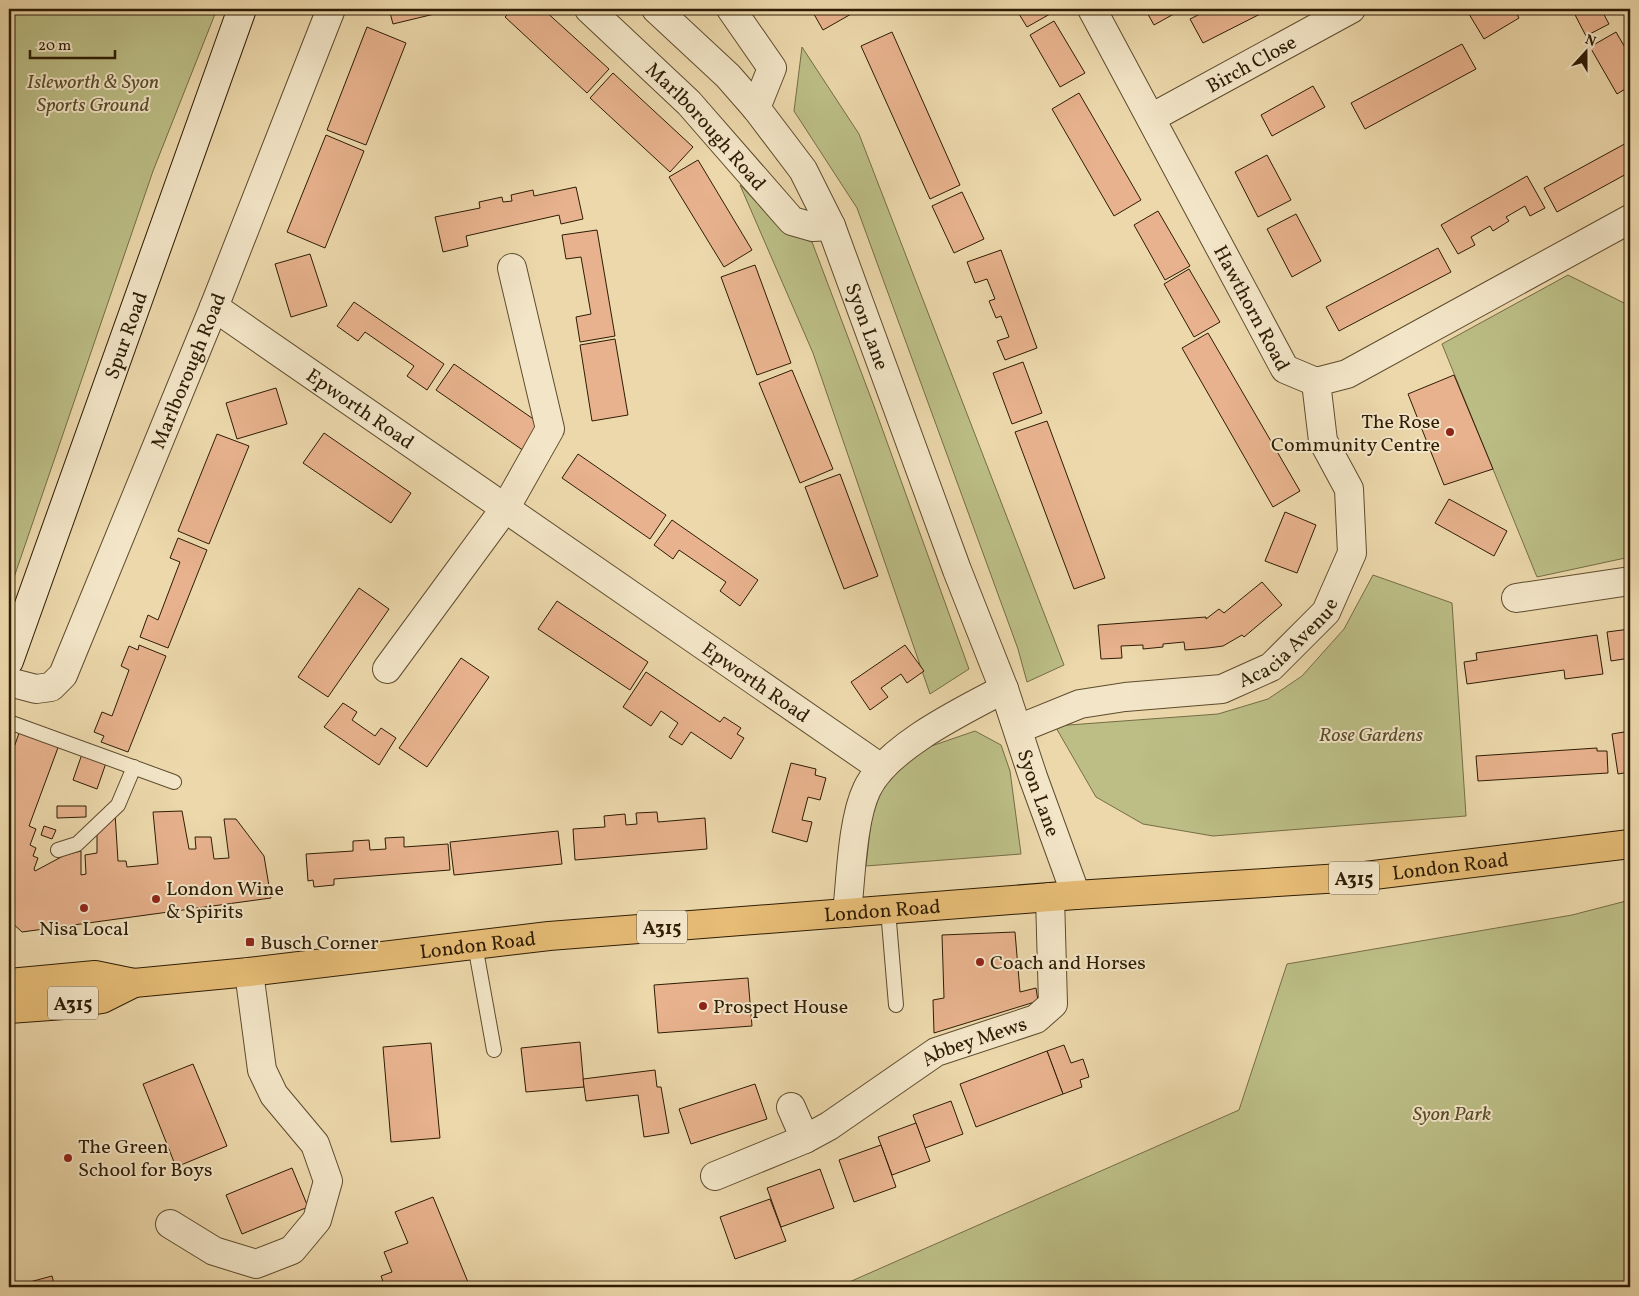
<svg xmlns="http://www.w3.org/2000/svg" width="1639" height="1296" font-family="Vollkorn,serif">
<rect width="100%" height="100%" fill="#ecd8ab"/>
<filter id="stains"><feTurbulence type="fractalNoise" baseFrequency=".004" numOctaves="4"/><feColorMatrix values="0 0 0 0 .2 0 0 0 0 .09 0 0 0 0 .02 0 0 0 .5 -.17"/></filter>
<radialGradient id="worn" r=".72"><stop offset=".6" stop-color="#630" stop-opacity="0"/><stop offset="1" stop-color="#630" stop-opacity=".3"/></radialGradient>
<!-- green -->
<g fill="#bcbe86" stroke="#756d45">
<polygon points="9,9 217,9 153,171 10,589"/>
<polygon points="802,47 859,134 1064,665 1027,682 1018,649 857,208 794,111"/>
<polygon points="740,185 785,232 812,242 874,406 969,669 930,694 813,353"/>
<polygon points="1568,275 1630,306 1630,557 1537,577 1442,344"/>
<polygon points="1373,575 1452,603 1466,816 1213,836 1143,824 1096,797 1055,726 1218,714 1268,699 1302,676 1344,629"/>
<polygon points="975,731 1001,745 1010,771 1021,854 866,866 872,813 882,789 917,751"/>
<polygon points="1630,900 1630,1287 838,1287 1239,1110 1287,964 1572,915"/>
</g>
<!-- building -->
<g fill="#e7b28d" stroke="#2e1c04">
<polygon points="389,9 455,9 393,24"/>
<polygon points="513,9 543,9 609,69 587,93 505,17"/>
<polygon points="811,9 860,9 823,30"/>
<polygon points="1016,9 1047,9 1050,14 1027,27"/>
<polygon points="1145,9 1180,9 1181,10 1154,25"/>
<polygon points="1210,9 1270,9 1203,43 1190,19"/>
<polygon points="1466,9 1499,9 1501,12 1507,9 1514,9 1519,18 1484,39"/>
<polygon points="1572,9 1601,9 1609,24 1586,36"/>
<polygon points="1054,21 1085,73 1060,87 1030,35"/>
<polygon points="367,27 406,43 366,145 327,130"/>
<polygon points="892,32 960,185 930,199 861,46"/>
<polygon points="1616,32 1630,56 1630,86 1617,94 1590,47"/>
<polygon points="1462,44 1476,69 1365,129 1351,103"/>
<polygon points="613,73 693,147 670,172 590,98"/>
<polygon points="1313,86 1325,107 1272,136 1261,115"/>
<polygon points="1079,93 1141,200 1114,216 1052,109"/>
<polygon points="326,135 364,151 325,248 287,232"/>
<polygon points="1630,141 1630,172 1557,212 1544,188"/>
<polygon points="1267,155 1291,200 1258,217 1235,172"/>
<polygon points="698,160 752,250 724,267 669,177"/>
<polygon points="1527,176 1545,208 1530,216 1525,206 1506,217 1509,221 1493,231 1490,226 1471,237 1475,245 1458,254 1441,225"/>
<polygon points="576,187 583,219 561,224 559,215 466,236 468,246 443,252 435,217 480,208 479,202 502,197 503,202 512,201 511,195 533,190 534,196"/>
<polygon points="962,192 984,239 954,253 932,206"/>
<polygon points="1158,211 1190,266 1165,280 1134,225"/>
<polygon points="1296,214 1321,261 1292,277 1267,229"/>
<polygon points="597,230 615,336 580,342 576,317 591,314 581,257 566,259 562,235"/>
<polygon points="1438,248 1451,272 1339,331 1326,307"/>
<polygon points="1001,250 1037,348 1005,360 997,341 1009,337 1001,316 996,318 989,301 995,299 987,279 975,283 967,262"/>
<polygon points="310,254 327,306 291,317 275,264"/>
<polygon points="755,265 791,363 757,375 721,277"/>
<polygon points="1189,269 1220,322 1194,337 1164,284"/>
<polygon points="354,302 444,364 427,390 407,376 414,366 365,332 358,341 337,326"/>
<polygon points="1208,333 1300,491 1273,507 1182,348"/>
<polygon points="615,339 628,415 592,421 580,345"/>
<polygon points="1023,362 1042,413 1012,424 993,373"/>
<polygon points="454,364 542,425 524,451 436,390"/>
<polygon points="792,370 833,469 800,483 759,383"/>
<polygon points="1454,375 1493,469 1444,485 1408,394"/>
<polygon points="276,388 287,424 237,439 226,403"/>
<polygon points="1047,421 1105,578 1074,589 1015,432"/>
<polygon points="324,433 411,493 391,523 303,463"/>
<polygon points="217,434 249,446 209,544 178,531"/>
<polygon points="578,454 666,515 650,539 562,478"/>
<polygon points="840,474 878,576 844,589 805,487"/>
<polygon points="1449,499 1507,531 1494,556 1435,523"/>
<polygon points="1285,512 1316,525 1297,573 1265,561"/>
<polygon points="672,520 758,580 740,606 720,591 726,582 679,550 673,559 654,545"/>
<polygon points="178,538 207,550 168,648 140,637 148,615 158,620 180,562 170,558"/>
<polygon points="1262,582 1282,605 1244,637 1242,635 1223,646 1208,648 1185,650 1184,642 1163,644 1163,647 1143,649 1143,645 1121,646 1122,658 1101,659 1098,625 1206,617 1206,619 1219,609 1224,613"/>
<polygon points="359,588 389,609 328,697 298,677"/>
<polygon points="557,601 648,662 630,690 538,629"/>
<polygon points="1630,629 1630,658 1611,661 1607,632"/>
<polygon points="1597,635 1603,674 1565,679 1564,670 1467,684 1464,662 1477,660 1476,653"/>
<polygon points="139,645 166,656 128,752 101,742 104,736 94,732 102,712 112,716 129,670 121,666 129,646 138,650"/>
<polygon points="905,645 924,671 907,683 901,674 881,688 888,697 870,710 851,682"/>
<polygon points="461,658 489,677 427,767 399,748"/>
<polygon points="646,672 720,722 724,717 741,728 737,734 744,738 731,759 691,732 682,745 669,737 678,723 661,711 651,726 623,707"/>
<polygon points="343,703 357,712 352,720 375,736 381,728 396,738 379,765 324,727"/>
<polygon points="20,730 59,745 29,826 36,829 30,845 36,848 33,856 38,858 34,869 35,871 65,855 81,851 81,875 86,874 85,855 97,853 97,829 115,813 118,861 126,861 127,867 158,864 153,812 182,811 189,849 196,849 195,837 211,837 214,859 229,858 224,819 236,819 264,856 271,898 22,932 9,920 9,762"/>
<polygon points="1630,731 1630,772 1618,774 1612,734"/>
<polygon points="1597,748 1597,751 1607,751 1608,773 1478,781 1476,756"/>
<polygon points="82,754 106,763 97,789 73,780"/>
<polygon points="791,763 816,769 815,775 826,778 820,800 808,797 802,820 812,822 807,842 772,832"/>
<polygon points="57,806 86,806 86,817 57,818"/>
<polygon points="657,812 658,822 705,818 707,849 575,860 573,829 605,827 604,816 625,814 626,825 637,824 636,813"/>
<polygon points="44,826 56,830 52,839 41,835"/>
<polygon points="558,831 562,864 454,875 450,842"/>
<polygon points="404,837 404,847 448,844 450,870 334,879 334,885 314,887 313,880 308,881 306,854 353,851 353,841 369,840 370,850 386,849 385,838"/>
<polygon points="1015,932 1020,992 1036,988 1038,1001 934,1033 933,1000 944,998 942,935"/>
<polygon points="748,978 752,1026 658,1033 654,985"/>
<polygon points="580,1042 584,1087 526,1092 521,1048"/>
<polygon points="431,1043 440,1138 391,1142 383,1047"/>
<polygon points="1064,1045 1071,1063 1083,1059 1089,1077 1080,1080 1082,1087 1063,1094 1047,1051"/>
<polygon points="1047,1051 1063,1094 976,1127 960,1084"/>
<polygon points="193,1064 227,1146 176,1167 143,1084"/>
<polygon points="655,1070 657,1087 661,1087 669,1133 644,1137 638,1095 586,1101 583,1079"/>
<polygon points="755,1084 767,1119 691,1144 679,1109"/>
<polygon points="951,1101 963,1134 925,1148 913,1115"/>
<polygon points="916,1123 930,1161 892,1175 878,1137"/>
<polygon points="881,1145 896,1187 854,1202 839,1160"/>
<polygon points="292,1168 308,1207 242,1234 226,1195"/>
<polygon points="820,1169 834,1208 781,1227 767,1188"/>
<polygon points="433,1197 470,1287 385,1287 381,1276 392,1272 384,1252 408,1243 395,1212"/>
<polygon points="770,1199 786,1241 735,1259 720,1217"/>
<polygon points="52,1276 55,1287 11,1287"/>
</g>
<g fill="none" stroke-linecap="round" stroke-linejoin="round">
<defs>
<g id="service">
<polyline points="9,722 174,782"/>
<polyline points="58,850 77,844 118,805 134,767"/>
<polyline points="888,910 896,1005"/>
<polyline points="475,945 494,1050"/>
</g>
<g id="minor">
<path id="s1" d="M589,9L689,103L792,221L813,227L831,226"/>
<path id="s2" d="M656,9L728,76L756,108L803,170L831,226L957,570L1004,689L1033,777L1076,895"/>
<polyline points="731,9 772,68 756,108"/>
<path id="s3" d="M1092,9L1285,369L1316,382L1347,374L1630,219"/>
<path id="s4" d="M1151,118L1351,9"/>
<path id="s5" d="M214,307L881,768"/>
<polyline points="1516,598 1630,581"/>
<polyline points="387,669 506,507 550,429 512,268"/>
<path id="s6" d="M9,682L36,689L51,687L63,675L214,307L331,9"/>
<path id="s7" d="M1018,729L1080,704L1125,697L1222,689L1271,667L1326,612L1352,553L1349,489L1323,441L1316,382"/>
<path d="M847,913C851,878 852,820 867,789C887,747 964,710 1004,689"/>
<polyline points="791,1107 805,1139"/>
<path id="s8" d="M715,1176L805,1139L829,1126L936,1052L1036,1019L1053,1004L1050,897"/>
<polyline points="170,1224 214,1251 256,1264 292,1250 317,1220 328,1181 315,1144 274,1095 262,1070 249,972"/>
</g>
<g id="secondary">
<path id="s9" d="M9,661L242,9"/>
</g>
<g id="primary">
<path id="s10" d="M9,983L95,975L134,983L249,972L549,936L1076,895L1357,877L1630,844"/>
<polyline points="9,1009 64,1005 102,999 134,983"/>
</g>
</defs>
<!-- service casing -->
<use href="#service" stroke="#5e4b2e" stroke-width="16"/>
<!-- minor casing -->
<use href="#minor" stroke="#5e4b2e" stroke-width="30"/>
<!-- secondary casing -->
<use href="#secondary" stroke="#2e1c04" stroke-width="30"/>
<!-- primary casing -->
<use href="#primary" stroke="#2e1c04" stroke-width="30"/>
<!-- service -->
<use href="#service" stroke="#f3e6c8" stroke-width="14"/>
<!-- minor -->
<use href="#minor" stroke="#f3e6c8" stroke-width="28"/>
<!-- secondary -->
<use href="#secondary" stroke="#f3e6c8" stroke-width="28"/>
<!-- primary -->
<use href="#primary" stroke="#e6bc76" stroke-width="28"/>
</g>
<!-- markers -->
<g fill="#8f2418" stroke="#f3e6c8" stroke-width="2">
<circle cx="1450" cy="432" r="5"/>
<circle cx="156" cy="899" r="5"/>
<circle cx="84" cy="908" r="5"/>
<rect x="245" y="937" width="10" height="10" rx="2.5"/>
<circle cx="980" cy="962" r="5"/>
<circle cx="703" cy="1006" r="5"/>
<circle cx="68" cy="1158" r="5"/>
</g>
<g text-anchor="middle" stroke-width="4" stroke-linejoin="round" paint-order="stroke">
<!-- shield labels -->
<g fill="#f3e6c8" stroke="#69593f" stroke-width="1">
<rect x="1329" y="861.5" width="50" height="33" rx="4"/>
<rect x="637" y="910.5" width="50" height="33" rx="4"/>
<rect x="48" y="986.5" width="50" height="33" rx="4"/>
</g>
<g font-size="19" font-weight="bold" fill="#2e1c04">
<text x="1354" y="885">A315</text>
<text x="662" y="934">A315</text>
<text x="73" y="1010">A315</text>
</g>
<!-- street labels -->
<g font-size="20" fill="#2e1c04" stroke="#f3e6c8">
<text dy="7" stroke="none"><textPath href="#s4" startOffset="114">Birch Close</textPath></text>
<text dy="7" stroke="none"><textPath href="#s1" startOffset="166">Marlborough Road</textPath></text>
<text dy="7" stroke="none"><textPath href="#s3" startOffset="339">Hawthorn Road</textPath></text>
<text dy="7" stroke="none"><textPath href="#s2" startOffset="388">Syon Lane</textPath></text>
<text dy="7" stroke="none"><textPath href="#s9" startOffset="346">Spur Road</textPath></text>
<text dy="7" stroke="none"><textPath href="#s6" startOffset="389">Marlborough Road</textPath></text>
<text dy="7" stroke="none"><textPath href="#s5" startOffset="178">Epworth Road</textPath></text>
<text dy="7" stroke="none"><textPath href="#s7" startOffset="292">Acacia Avenue</textPath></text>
<text dy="7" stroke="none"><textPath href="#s5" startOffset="659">Epworth Road</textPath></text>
<text dy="7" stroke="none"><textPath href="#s2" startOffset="885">Syon Lane</textPath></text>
<text dy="7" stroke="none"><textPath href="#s10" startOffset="1448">London Road</textPath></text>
<text dy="7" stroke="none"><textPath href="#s10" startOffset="878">London Road</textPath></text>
<text dy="7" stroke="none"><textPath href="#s10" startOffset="472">London Road</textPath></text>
<text dy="7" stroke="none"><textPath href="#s8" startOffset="294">Abbey Mews</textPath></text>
</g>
<!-- park labels -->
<g font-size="20" font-style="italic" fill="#594d2b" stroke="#f3e6c8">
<text x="93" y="88">Isleworth &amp; Syon<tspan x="93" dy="23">Sports Ground</tspan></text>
<text x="1371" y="741">Rose Gardens</text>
<text x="1452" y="1120">Syon Park</text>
</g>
<!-- poi labels -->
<g font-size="20" fill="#2e1c04" stroke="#f3e6c8" text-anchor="start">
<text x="1440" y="428" text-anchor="end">The Rose<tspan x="1440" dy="23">Community Centre</tspan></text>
<text x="166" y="895">London Wine<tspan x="166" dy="23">&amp; Spirits</tspan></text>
<text x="84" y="935" text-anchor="middle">Nisa Local</text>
<text x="260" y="949">Busch Corner</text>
<text x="990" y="969">Coach and Horses</text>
<text x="713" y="1013">Prospect House</text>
<text x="78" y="1153">The Green<tspan x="78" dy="23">School for Boys</tspan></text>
</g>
</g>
<!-- margin -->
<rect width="1639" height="1296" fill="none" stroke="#ecd8ab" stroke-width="30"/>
<rect x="10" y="10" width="1619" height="1276" fill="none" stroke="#2e1c04" stroke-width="2.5"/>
<rect x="15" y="15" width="1609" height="1266" fill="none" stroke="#2e1c04"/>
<!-- north arrow -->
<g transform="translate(1586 52) rotate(21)" stroke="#f3e6c8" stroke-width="4" paint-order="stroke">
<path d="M0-4L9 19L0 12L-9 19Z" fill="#2e1c04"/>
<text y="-8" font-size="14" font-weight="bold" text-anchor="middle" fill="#2e1c04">N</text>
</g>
<!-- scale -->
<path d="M30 50v8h85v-8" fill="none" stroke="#2e1c04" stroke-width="2.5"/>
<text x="38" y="50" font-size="15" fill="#2e1c04" stroke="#f3e6c8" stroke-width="4" paint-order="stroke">20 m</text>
<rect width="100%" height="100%" filter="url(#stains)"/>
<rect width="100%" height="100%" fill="url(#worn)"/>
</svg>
